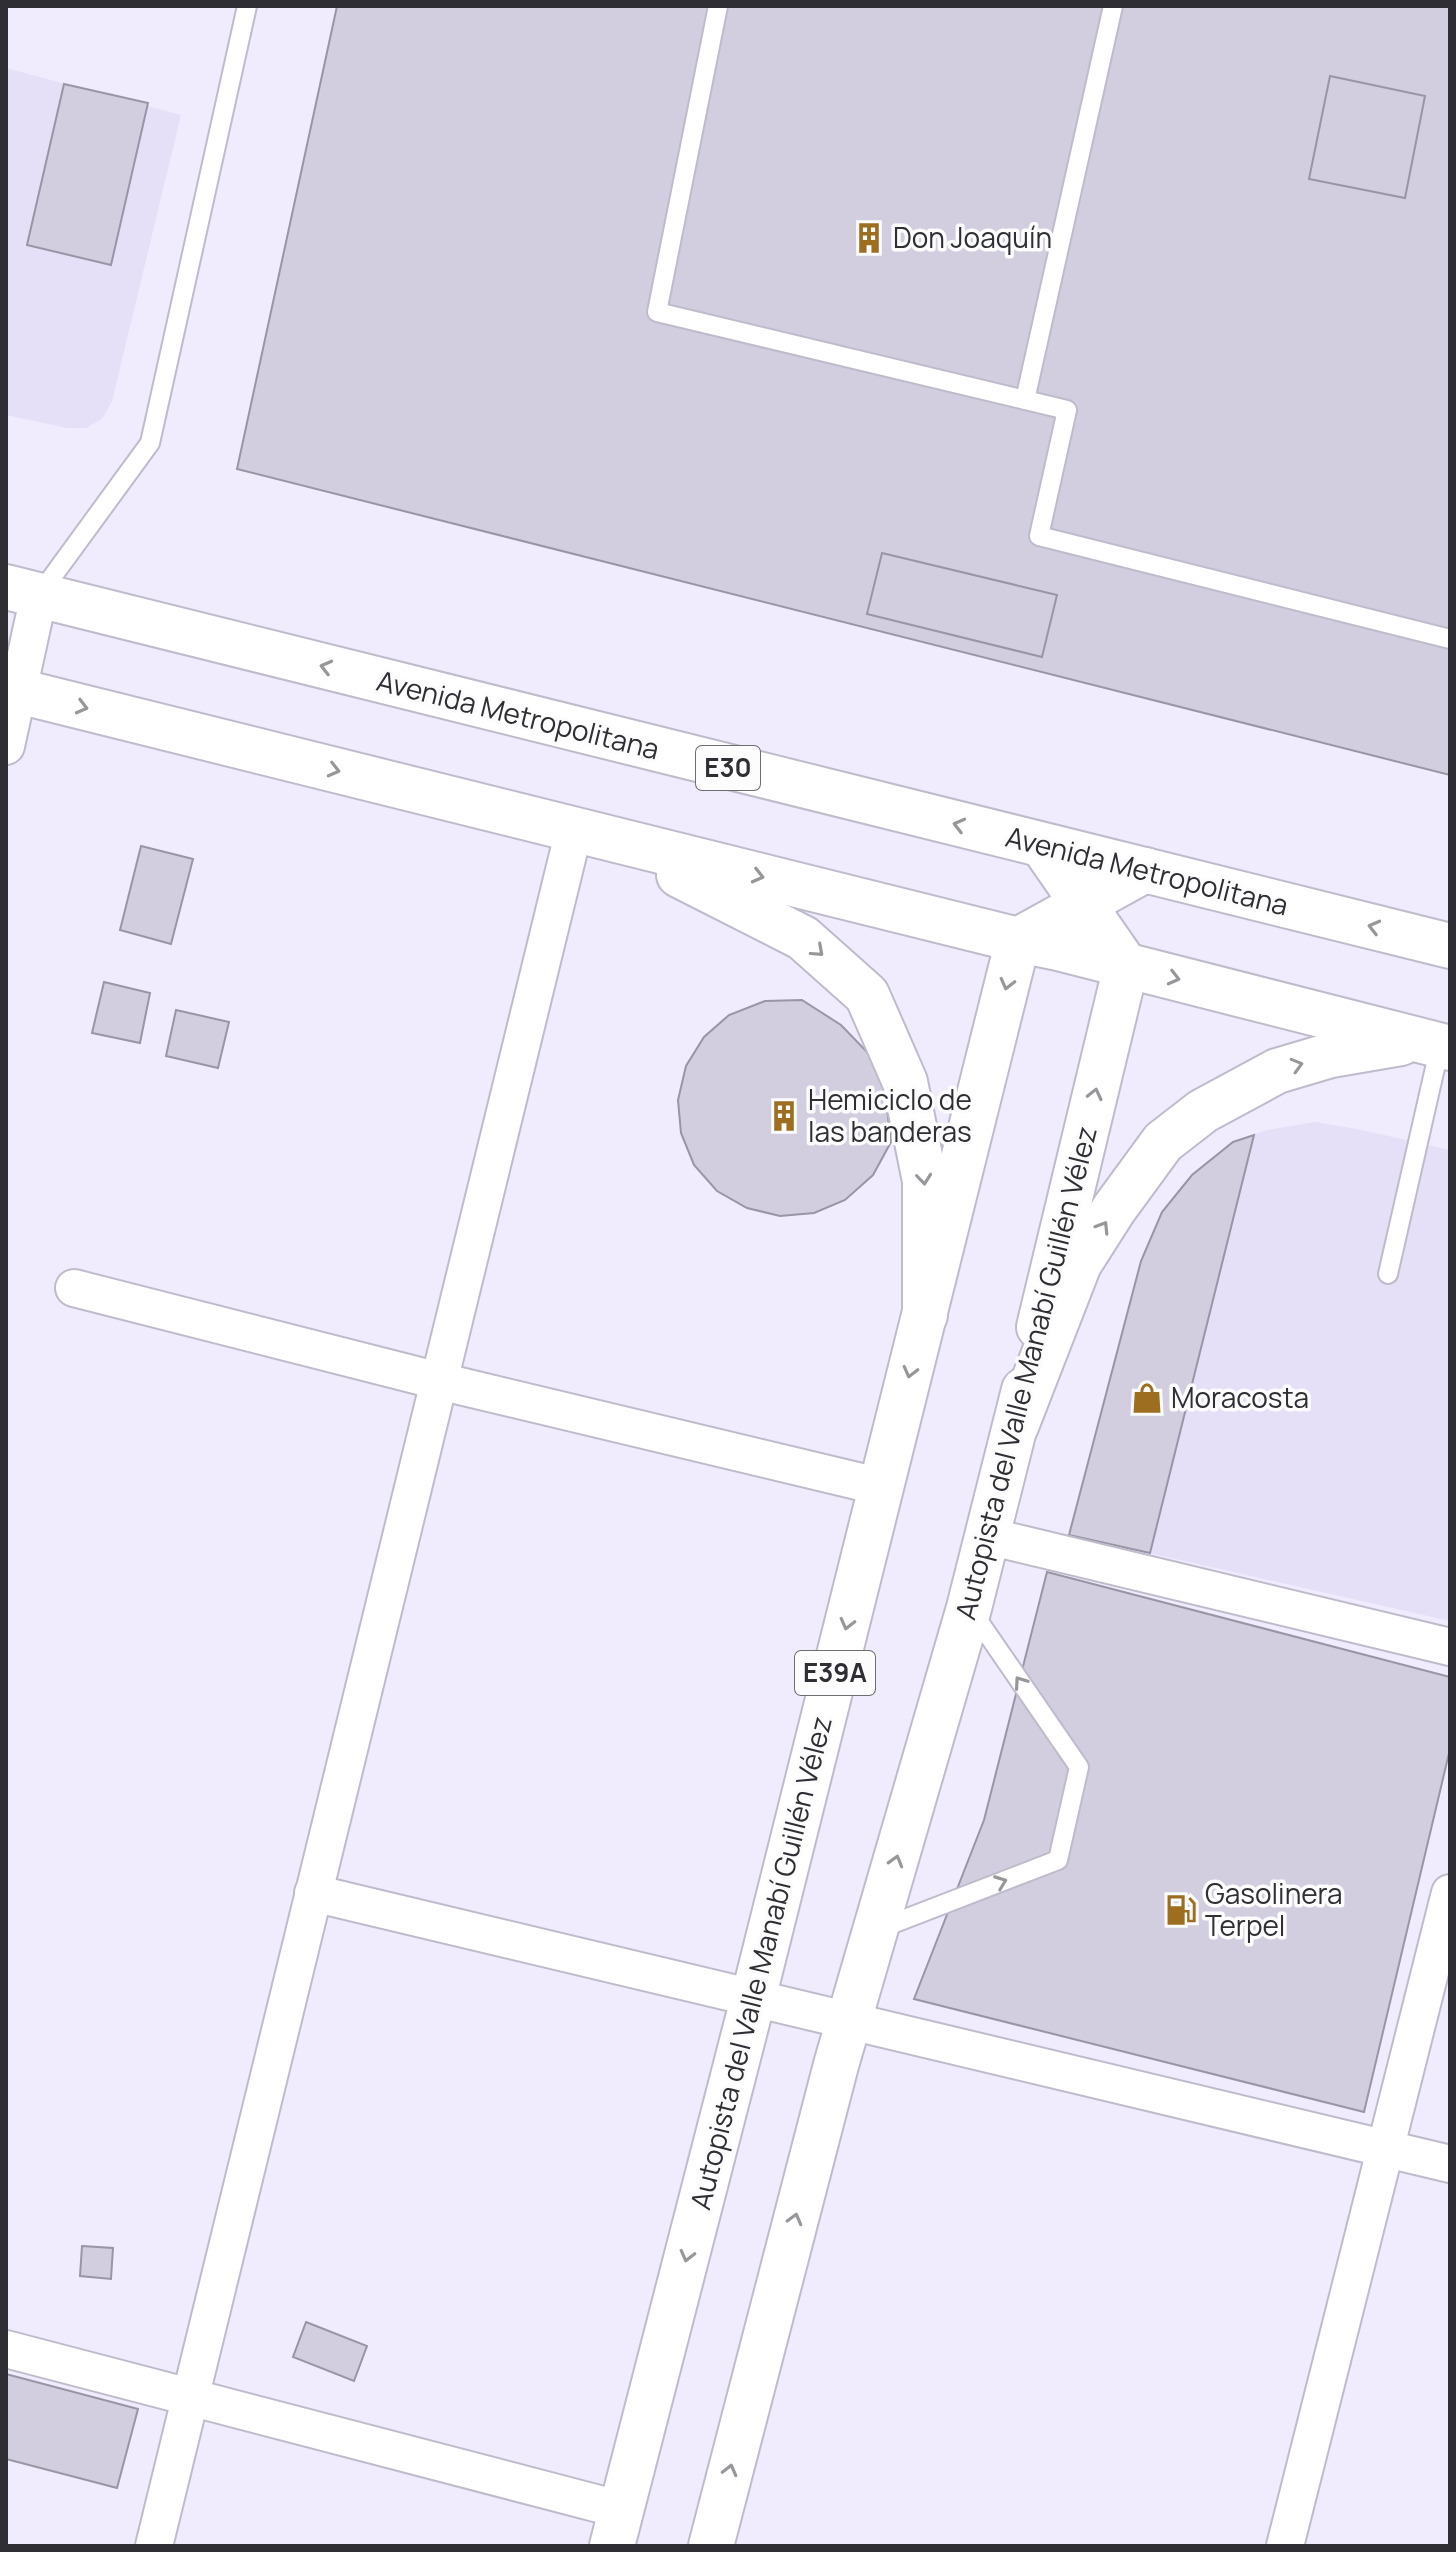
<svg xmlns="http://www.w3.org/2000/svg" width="1456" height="2552" font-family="Manrope,sans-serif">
<rect width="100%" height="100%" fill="#f0ecfd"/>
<!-- built -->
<g fill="#e5dff7">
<polygon points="6,68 181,115 112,401 102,419 86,428 67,428 6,415"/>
<polygon points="1315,1122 1362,1130 1450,1150 1450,1621 1069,1535 1141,1261 1162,1212 1192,1175 1233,1142 1267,1130"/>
</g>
<!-- building -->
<g fill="#d2cedf" stroke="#9995a5" stroke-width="2">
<polygon points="337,6 1450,6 1450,775 237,469"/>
<polygon points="1330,76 1425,96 1405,198 1309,179"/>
<polygon points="64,84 148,103 111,265 27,245"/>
<polygon points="882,553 1057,595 1042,657 867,614"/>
<polygon points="141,846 193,859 171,944 120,930"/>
<polygon points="104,982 150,993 140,1043 92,1033"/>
<polygon points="802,1000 841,1025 870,1055 885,1092 891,1142 873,1175 845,1200 814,1213 780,1216 747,1208 717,1191 694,1165 681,1133 678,1100 686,1066 704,1037 729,1015 765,1001"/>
<polygon points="176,1010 229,1022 218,1068 166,1056"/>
<polygon points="1254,1135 1150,1553 1069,1535 1141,1261 1162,1212 1192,1175 1233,1142"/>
<polygon points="1047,1572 1450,1677 1450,1749 1364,2112 914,1999 984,1820"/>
<polygon points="82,2246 113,2248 111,2279 80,2276"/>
<polygon points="306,2322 367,2346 354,2381 293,2357"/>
<polygon points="6,2374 138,2409 117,2488 6,2459"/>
</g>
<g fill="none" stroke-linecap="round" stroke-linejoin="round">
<defs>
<g id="service">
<polyline points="718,6 657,312 1067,410 1039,536 1450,639"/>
<polyline points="1025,400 1113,6"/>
<polyline points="39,595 150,443 247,6"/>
<polyline points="1388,1274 1440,1046"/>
<polyline points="879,1929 1058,1860 1079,1767 973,1613"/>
</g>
<g id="minor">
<polyline points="6,746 39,595"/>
<polyline points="74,1288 439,1381 882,1487"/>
<polyline points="988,1536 1450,1647"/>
<polyline points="313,1893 1450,2164"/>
<polyline points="6,2349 622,2510"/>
<polyline points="154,2546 574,830"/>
<polyline points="1285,2546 1450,1893"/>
</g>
<g id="primary">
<polyline points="1039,1327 1126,966 1043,846"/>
<polyline points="612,2546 753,1999 1018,940 1145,870"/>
<polyline points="711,2546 836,2065 969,1608 1024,1390"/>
</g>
<g id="trunk">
<polyline points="6,587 1450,946"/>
<polyline points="6,688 1018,940 1058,948 1450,1048"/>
<polyline points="679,875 803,938 867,995 905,1082 925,1181 925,1315"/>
<polyline points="1016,1426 1079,1264 1114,1209 1163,1142 1203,1111 1277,1071 1331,1055 1401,1043"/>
</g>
</defs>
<!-- service casing -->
<use href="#service" stroke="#bfbbcb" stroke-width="22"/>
<!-- minor casing -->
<use href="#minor" stroke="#bfbbcb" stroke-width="40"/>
<!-- primary casing -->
<use href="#primary" stroke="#bfbbcb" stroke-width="48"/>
<!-- trunk casing -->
<use href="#trunk" stroke="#bfbbcb" stroke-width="48"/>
<!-- service -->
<use href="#service" stroke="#fff" stroke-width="18"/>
<!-- minor -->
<use href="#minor" stroke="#fff" stroke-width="36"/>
<!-- primary -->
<use href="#primary" stroke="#fff" stroke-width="44"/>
<!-- trunk -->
<use href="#trunk" stroke="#fff" stroke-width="44"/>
</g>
<!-- one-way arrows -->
<defs><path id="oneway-chevron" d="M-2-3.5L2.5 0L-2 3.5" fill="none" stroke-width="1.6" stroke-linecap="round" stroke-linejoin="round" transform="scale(2)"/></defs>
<g stroke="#98969a">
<use href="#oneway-chevron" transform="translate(326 667) rotate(-166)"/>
<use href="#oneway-chevron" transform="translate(82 707) rotate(14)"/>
<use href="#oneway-chevron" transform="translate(334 770) rotate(14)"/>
<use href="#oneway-chevron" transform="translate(959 825) rotate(-166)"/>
<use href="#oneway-chevron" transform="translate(758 876) rotate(14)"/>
<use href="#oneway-chevron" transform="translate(1374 927) rotate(-166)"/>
<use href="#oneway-chevron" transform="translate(818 951) rotate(42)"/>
<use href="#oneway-chevron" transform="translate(1174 978) rotate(14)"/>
<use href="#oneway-chevron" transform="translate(1007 984) rotate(104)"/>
<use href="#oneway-chevron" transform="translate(1297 1065) rotate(-16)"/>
<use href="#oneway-chevron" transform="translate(1095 1094) rotate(-77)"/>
<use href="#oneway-chevron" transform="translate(924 1179) rotate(84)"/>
<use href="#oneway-chevron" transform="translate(1103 1227) rotate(-58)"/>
<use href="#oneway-chevron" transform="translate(910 1372) rotate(104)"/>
<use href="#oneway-chevron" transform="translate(847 1624) rotate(104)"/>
<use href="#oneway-chevron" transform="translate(1020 1682) rotate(-125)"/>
<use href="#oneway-chevron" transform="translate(896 1861) rotate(-74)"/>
<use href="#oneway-chevron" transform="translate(1001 1882) rotate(-21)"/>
<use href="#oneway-chevron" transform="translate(795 2219) rotate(-75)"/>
<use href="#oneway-chevron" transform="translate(687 2256) rotate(104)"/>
<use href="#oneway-chevron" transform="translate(730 2470) rotate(-76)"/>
</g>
<!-- icons -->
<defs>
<symbol id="building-bare" viewBox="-9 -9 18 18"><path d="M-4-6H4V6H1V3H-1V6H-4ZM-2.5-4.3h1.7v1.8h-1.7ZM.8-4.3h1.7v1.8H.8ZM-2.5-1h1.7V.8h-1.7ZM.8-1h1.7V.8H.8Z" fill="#9d6e20" stroke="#fcfcfc" stroke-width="2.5" paint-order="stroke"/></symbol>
<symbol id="shop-bare" viewBox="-9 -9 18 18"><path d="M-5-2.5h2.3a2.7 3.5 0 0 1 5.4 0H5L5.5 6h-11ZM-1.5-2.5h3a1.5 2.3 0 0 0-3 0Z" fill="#9d6e20" stroke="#fcfcfc" stroke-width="2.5" paint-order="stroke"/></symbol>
<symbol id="fuel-bare" viewBox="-9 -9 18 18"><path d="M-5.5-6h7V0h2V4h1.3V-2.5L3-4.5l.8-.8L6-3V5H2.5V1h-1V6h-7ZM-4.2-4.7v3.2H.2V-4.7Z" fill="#9d6e20" stroke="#fcfcfc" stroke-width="2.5" paint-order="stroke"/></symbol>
</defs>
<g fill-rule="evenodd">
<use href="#building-bare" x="847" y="216" width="44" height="44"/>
<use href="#building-bare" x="762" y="1094" width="44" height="44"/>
<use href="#shop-bare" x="1125" y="1376" width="44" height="44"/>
<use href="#fuel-bare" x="1159" y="1888" width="44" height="44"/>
</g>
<g text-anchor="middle" stroke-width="7" stroke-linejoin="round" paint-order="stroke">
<!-- shield labels -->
<g fill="#fcfcfc" stroke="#6d6c71" stroke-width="2">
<rect x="696" y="746" width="64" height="44" rx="6"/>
<rect x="795" y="1651" width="80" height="44" rx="6"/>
</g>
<g font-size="26" font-weight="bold" fill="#302e35">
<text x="728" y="777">E30</text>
<text x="835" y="1682">E39A</text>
</g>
<!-- poi labels -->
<g font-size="28" fill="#302e35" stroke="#fcfcfc" text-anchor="start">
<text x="893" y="248">Don Joaquín</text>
<text x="808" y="1110">Hemiciclo de<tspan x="808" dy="32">las banderas</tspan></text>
<text x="1171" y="1408">Moracosta</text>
<text x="1205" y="1904">Gasolinera<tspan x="1205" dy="32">Terpel</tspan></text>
</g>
<!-- street labels -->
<g font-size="28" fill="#302e35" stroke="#fcfcfc">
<text transform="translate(518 715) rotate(14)" y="10">Avenida Metropolitana</text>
<text transform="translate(1147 871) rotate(14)" y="10">Avenida Metropolitana</text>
<text transform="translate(1026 1373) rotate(-76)" y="10">Autopista del Valle Manabí Guillén Vélez</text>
<text transform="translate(761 1963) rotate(-76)" y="10">Autopista del Valle Manabí Guillén Vélez</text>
</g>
</g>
<!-- border -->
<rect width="1456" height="2552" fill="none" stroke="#302e35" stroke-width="16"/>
</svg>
